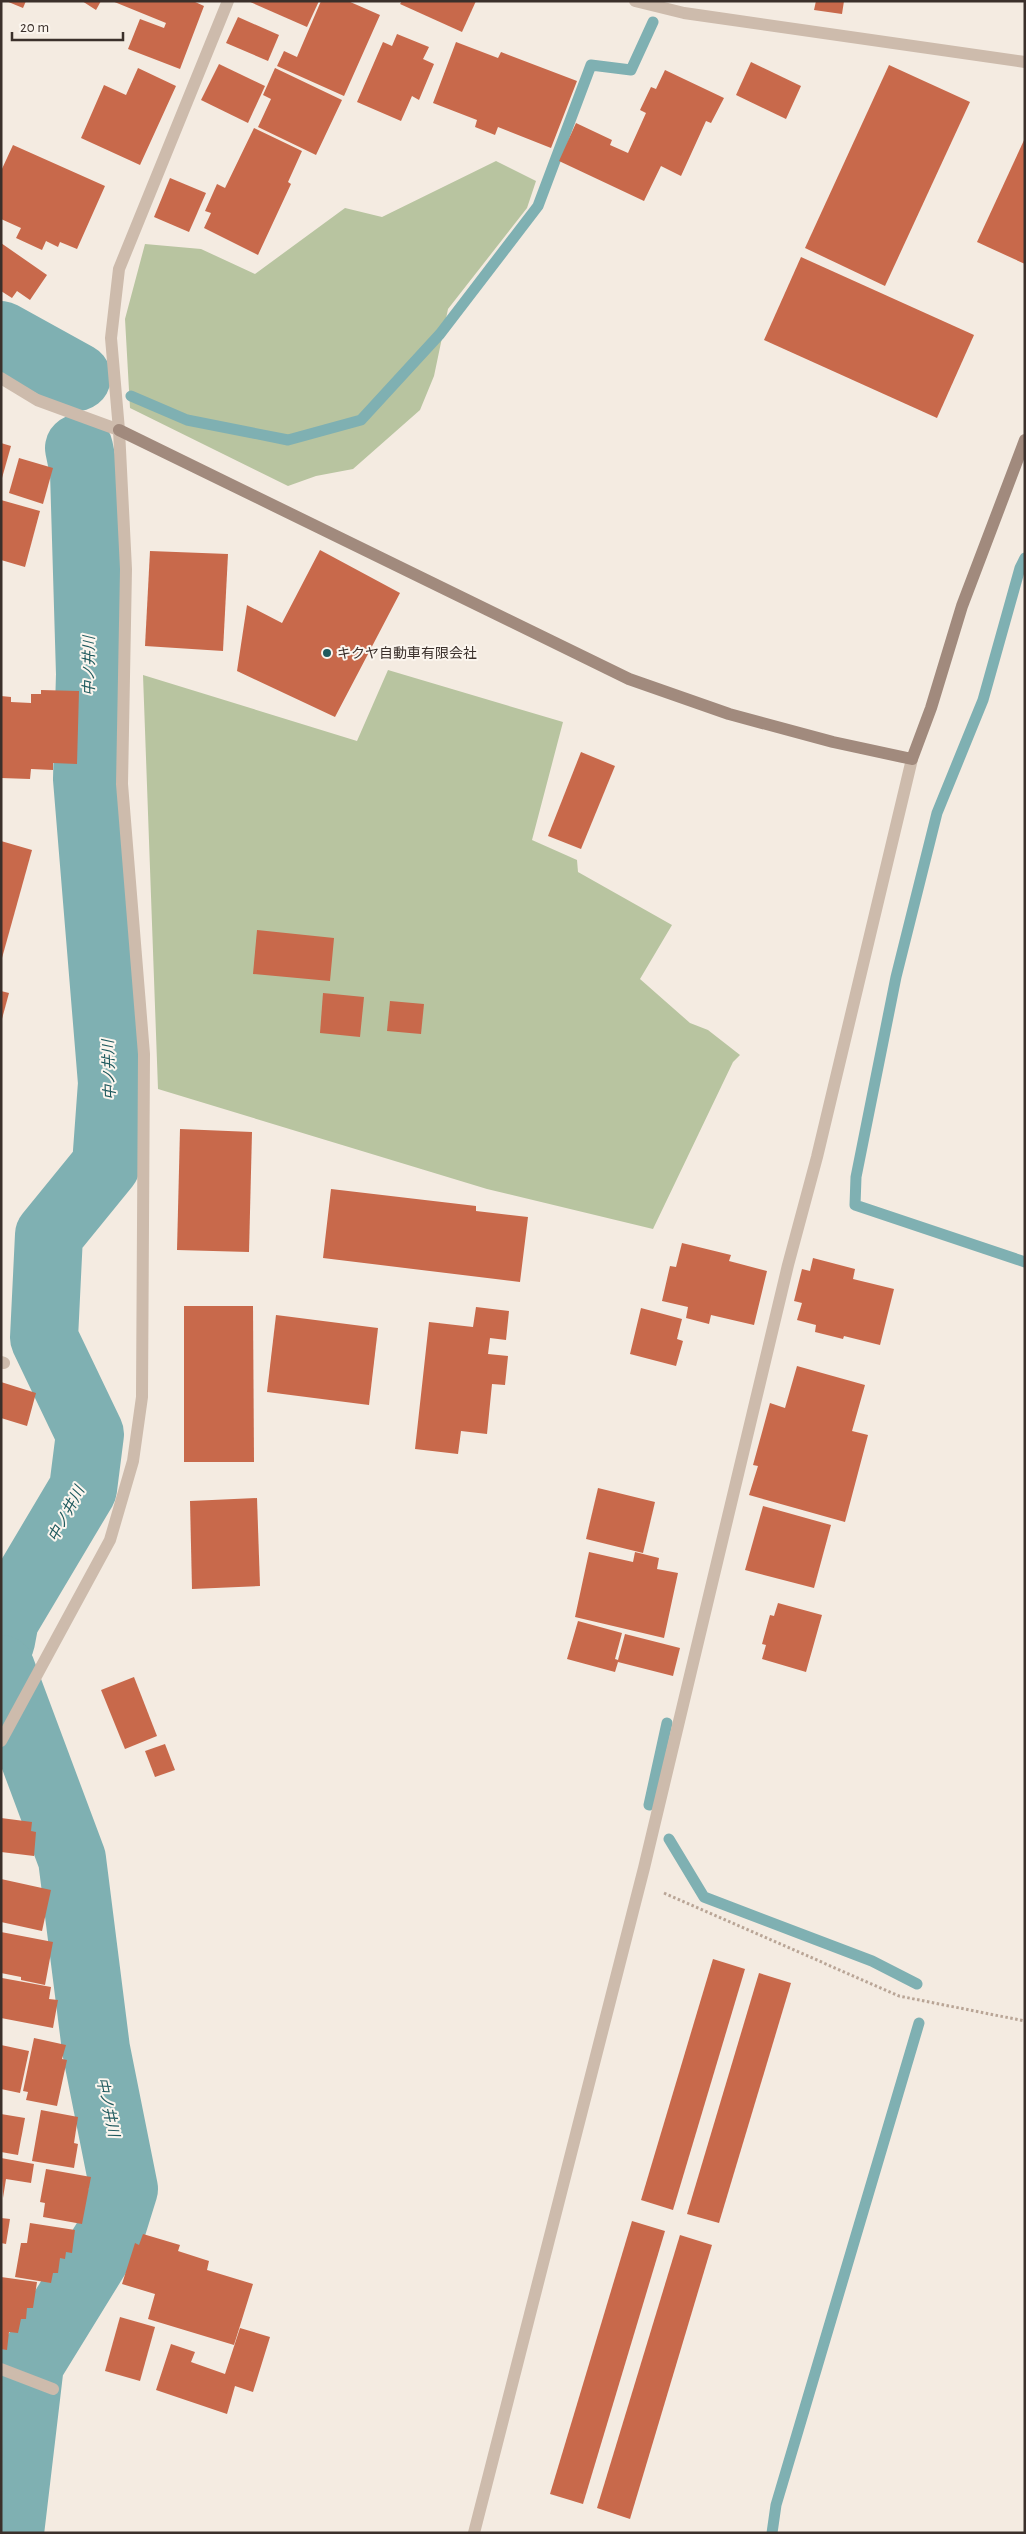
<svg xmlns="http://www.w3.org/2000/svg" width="1026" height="2534" font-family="'Alegreya Sans','Noto Sans JP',sans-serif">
<rect width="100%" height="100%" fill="#f4ebe1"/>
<!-- green -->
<g fill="#b8c4a0">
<polygon points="496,161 536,181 527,208 448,309 434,376 420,410 353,469 316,476 288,486 130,408 125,319 145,244 201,249 255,274 345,208 382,217"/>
<polygon points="388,670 563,722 532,840 577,860 578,872 672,925 640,979 690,1023 708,1030 740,1055 733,1062 653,1229 487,1189 158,1089 143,675 357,741"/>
</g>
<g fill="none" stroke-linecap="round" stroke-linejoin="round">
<!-- stream -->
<g stroke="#7fb0b2" stroke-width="11">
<polyline points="131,396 187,420 288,440 361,420 440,334 538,206 591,65 631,70 653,22"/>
<polyline points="1025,558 1020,568 983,700 937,813 896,977 856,1177 855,1205 1025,1262"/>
<polyline points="649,1805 667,1723"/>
<polyline points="669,1839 704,1897 872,1961 917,1984"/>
<polyline points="772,2533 776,2505 919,2023"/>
</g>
<!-- river -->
<g stroke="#7fb0b2" stroke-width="68">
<polyline points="1,335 77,377"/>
<polyline points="1,1641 5,1620 83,1489 90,1434 44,1338 49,1235 106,1165 112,1083 87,779 90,674 84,472 79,448"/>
<polyline points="1,1669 72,1859 96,2049 124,2189 110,2234 30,2364 10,2533"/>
</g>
</g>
<!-- building -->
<g fill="#c8694b">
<polygon points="6,1 26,1 23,8"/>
<polygon points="82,1 101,1 96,10"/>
<polygon points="112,1 193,1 204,6 180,69 128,49 140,19 164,28 166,23"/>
<polygon points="248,1 319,1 307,27"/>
<polygon points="321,1 348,1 380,15 344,96 277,66 284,51 297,57"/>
<polygon points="402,1 476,1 462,32 400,4"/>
<polygon points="816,1 844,1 842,14 814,10"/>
<polygon points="238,17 279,35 268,61 226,43"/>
<polygon points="397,34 429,47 423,59 434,64 419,100 412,96 401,121 357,102 383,42 392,46"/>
<polygon points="456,42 498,58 501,52 577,81 551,148 498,127 495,135 475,127 477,120 433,103"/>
<polygon points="751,62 801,86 786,119 736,95"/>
<polygon points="219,64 265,86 248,123 201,100"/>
<polygon points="889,65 970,102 885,286 805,248"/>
<polygon points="138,68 176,86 140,165 81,138 104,85 126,95"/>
<polygon points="275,68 342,100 316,155 258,127 271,99 263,95"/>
<polygon points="665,70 724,98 711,123 706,121 681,176 661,166 644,201 559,161 576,123 612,140 610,145 628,153 646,113 640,110 651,87 656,89"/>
<polygon points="254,128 302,151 288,182 291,184 258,255 204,228 211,213 205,211 217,184 225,188"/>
<polygon points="1025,138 1025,264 977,242"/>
<polygon points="13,145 105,186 77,249 60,242 58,247 46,241 42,250 16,238 21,228 1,219 1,171"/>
<polygon points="170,178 206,193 189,232 154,217"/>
<polygon points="1,243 47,275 30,300 17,291 12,298 1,291"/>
<polygon points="801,257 974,335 937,418 764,340"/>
<polygon points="1,443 11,446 2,478 1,478"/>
<polygon points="19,458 53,468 43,504 9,493"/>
<polygon points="1,500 40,511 25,567 1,560"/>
<polygon points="320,550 400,593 335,717 237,671 247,605 282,623"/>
<polygon points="150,551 228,554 223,651 145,646"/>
<polygon points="41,690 79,691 77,764 53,763 53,770 31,769 30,779 1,778 1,696 11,697 11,702 31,703 31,694 41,694"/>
<polygon points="581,752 615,766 581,849 548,836"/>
<polygon points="1,841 32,850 2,958 1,958"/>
<polygon points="257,930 334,938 330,981 253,974"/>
<polygon points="1,991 9,993 2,1019 1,1019"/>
<polygon points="323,993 364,997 360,1037 320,1033"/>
<polygon points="390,1001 424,1004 421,1034 387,1031"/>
<polygon points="180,1129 252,1132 249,1252 177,1250"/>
<polygon points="331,1189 476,1206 476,1211 528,1217 520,1282 323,1258"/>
<polygon points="682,1243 731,1255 729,1261 767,1271 754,1325 711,1315 709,1324 686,1318 688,1307 662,1301 670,1266 676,1267"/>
<polygon points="813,1258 855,1269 853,1279 894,1289 880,1345 844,1336 843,1339 815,1332 816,1325 797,1320 802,1303 794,1301 802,1269 810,1271"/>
<polygon points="184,1306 253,1306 254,1462 184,1462"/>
<polygon points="476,1307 509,1311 506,1340 490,1338 488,1354 508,1356 505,1385 492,1384 487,1434 461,1431 458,1454 415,1449 429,1322 473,1327"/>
<polygon points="641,1308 682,1319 677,1339 683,1341 676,1366 630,1354"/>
<polygon points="276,1315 378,1328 369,1405 267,1392"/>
<polygon points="797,1366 865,1385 852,1431 868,1435 845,1522 749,1495 758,1466 753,1465 770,1403 785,1408"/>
<polygon points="1,1382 36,1393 27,1426 1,1418"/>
<polygon points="598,1488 655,1502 643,1553 586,1539"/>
<polygon points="257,1498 260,1586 192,1589 190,1501"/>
<polygon points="763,1506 831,1525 814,1588 745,1570"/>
<polygon points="589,1552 633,1562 635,1552 659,1558 657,1569 678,1573 664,1638 575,1617"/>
<polygon points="778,1603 822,1615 806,1672 762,1659 766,1645 762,1644 770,1615 774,1616"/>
<polygon points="578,1621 622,1633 615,1659 618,1660 625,1634 680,1648 673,1676 618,1662 615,1672 567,1659"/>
<polygon points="134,1677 157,1736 125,1749 101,1690"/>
<polygon points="165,1744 175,1770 155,1777 145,1751"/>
<polygon points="1,1818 32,1822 31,1831 36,1832 34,1856 1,1852"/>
<polygon points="1,1879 51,1890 42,1931 1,1922"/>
<polygon points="1,1932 53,1942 45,1985 21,1980 21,1977 1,1973"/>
<polygon points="713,1959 745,1969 673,2210 641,2200"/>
<polygon points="759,1973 791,1983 719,2223 687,2214"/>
<polygon points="2,1978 51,1987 49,1999 58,2000 53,2028 1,2018"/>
<polygon points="34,2038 66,2045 62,2059 67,2060 57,2106 26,2100 28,2092 23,2091"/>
<polygon points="1,2045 29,2051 20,2093 1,2089"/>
<polygon points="41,2110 78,2117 74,2143 78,2144 74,2168 32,2161"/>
<polygon points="1,2114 25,2118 18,2155 1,2152"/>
<polygon points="1,2158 34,2164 31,2183 6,2179 3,2198"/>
<polygon points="46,2169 91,2177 82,2224 43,2217 45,2203 40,2202"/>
<polygon points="1,2218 10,2219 6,2244 1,2243"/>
<polygon points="632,2221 665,2231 583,2504 550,2494"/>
<polygon points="30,2223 75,2230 72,2253 66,2252 65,2259 60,2258 58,2273 53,2273 51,2283 15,2277 21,2243 27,2243"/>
<polygon points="143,2234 180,2245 178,2251 209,2261 207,2270 253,2284 234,2345 148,2319 155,2294 122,2284 135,2243 139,2245"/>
<polygon points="680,2235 712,2245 630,2519 597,2508"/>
<polygon points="1,2277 37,2282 33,2308 27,2308 26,2319 21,2319 18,2333 9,2332 7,2350 1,2349"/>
<polygon points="120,2317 155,2327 140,2381 105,2371"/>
<polygon points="240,2328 270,2337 253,2392 235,2386 227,2414 156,2390 171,2344 195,2352 191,2362 225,2374"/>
</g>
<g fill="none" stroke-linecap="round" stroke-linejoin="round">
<!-- path -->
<polyline stroke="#b9a596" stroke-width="3" stroke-dasharray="2.5 2.5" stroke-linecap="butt" points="664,1893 899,1996 1025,2021"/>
<!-- lane -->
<g stroke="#cdbbac" stroke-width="12">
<polyline points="635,1 684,13 1025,62"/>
<polyline points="1,1362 4,1363"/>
<polyline points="1,2369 53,2389"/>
<polyline points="474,2533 644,1868 788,1265 817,1157 912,759"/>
</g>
<!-- street -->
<g stroke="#cdbbac" stroke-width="12">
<polyline points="1,378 37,400 119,430"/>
<polyline points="1,1741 110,1540 133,1461 142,1397 144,1054 122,784 126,569 119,430 111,338 119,269 228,1"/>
</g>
<!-- secondary -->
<polyline stroke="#a18a7d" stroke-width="12" points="119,430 629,679 729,714 833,742 912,759 931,708 962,606 1025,440"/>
</g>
<!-- markers -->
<circle fill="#1f5a5e" stroke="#fbf5ee" stroke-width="2" cx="327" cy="653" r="5"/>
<g text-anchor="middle" stroke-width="4" stroke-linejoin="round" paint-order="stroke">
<!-- poi labels -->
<g font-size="14" fill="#3b302b" stroke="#fbf5ee" text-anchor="start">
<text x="337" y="658">キクヤ自動車有限会社</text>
</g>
<!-- water labels -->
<g font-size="15" font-style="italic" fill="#1f5a5e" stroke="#fbf5ee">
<text transform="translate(89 666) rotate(-90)" y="5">中ノ井川</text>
<text transform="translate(109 1070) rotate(-92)" y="5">中ノ井川</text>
<text transform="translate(66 1514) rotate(-62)" y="5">中ノ井川</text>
<text transform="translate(108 2107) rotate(78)" y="5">中ノ井川</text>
</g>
</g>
<!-- border -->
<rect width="1026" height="2534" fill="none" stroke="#3b302b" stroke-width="5"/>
<!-- scale -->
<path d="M12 32v8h111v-8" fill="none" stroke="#3b302b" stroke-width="2.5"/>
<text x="20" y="32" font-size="15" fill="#3b302b" stroke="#fbf5ee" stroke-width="4" paint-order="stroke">20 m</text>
</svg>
